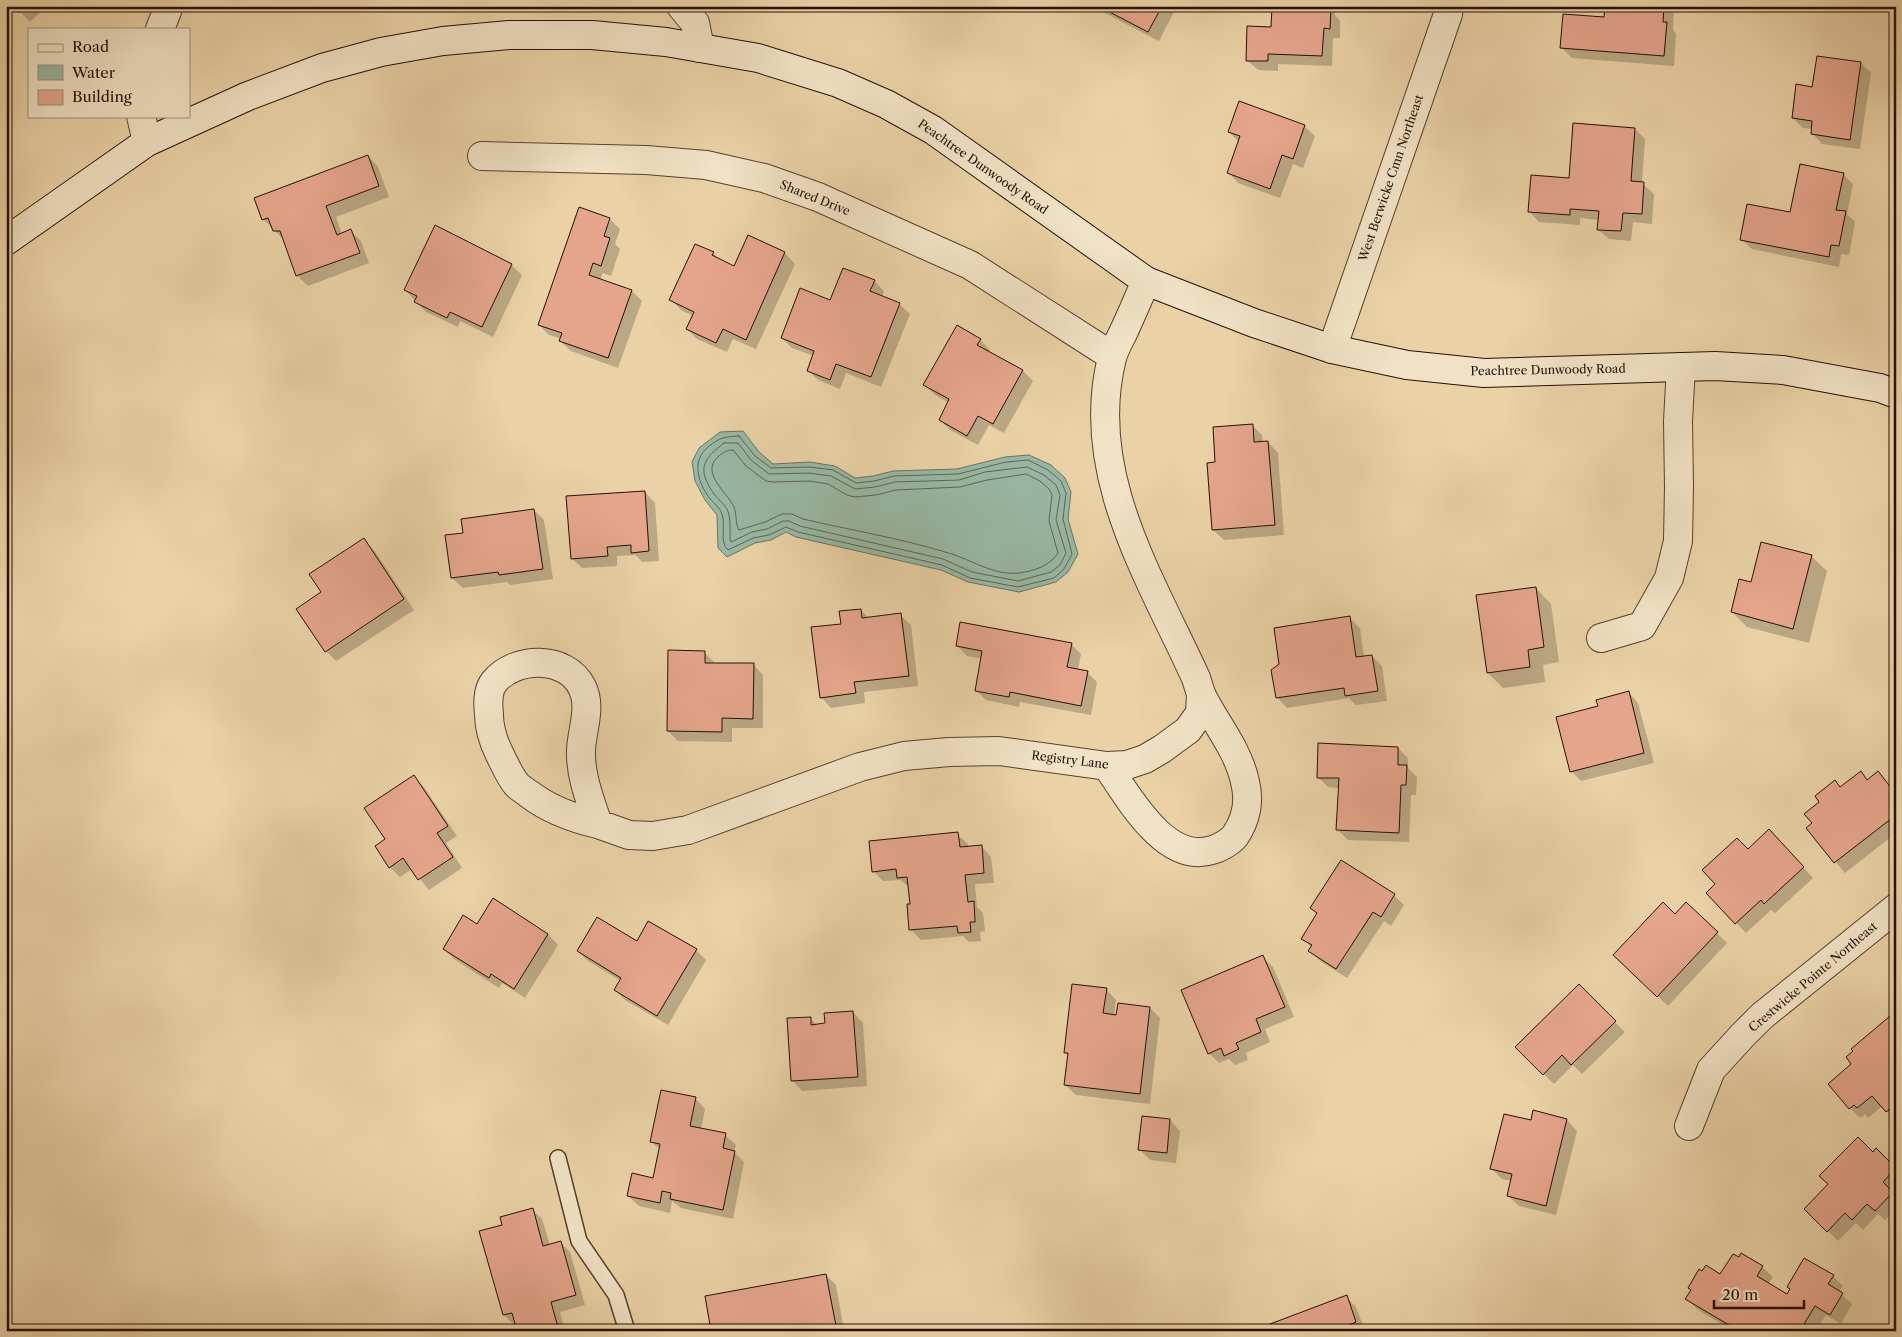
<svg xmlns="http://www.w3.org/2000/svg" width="1902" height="1337" font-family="'Libre Caslon Text',serif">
<rect width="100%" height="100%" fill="#ead2a6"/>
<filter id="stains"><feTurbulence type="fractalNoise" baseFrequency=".004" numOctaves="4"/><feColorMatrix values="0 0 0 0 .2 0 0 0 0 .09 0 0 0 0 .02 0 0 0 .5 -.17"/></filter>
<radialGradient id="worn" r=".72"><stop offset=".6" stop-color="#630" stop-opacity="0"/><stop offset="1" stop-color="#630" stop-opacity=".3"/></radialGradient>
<!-- water -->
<polygon fill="#98b8a4" stroke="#6a7464" points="743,431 759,452 773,464 810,462 835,466 855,478 873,476 893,471 957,469 1005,457 1029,455 1051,465 1065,478 1071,492 1068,519 1078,554 1068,572 1056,582 1019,592 968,582 941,570 796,537 786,532 771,540 755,543 727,557 718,548 717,515 705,500 695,481 692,462 699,448 720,432"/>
<!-- shadow -->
<g fill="#0003">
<polygon points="15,6 47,6 30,22"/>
<polygon points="1091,6 1177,6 1159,41"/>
<polygon points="1273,6 1335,6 1335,15 1340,21 1340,38 1333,38 1332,66 1278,64 1278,71 1258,70 1247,60 1272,28"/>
<polygon points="1606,6 1674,6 1673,30 1676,34 1674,66 1572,58 1562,48 1605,19"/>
<polygon points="1861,63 1871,73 1860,149 1822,144 1812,133 1813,129 1803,128 1793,118 1813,88"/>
<polygon points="1304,126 1315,136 1303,168 1293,164 1280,198 1238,183 1228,172 1239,142 1229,132"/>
<polygon points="1635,129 1645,139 1642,183 1654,194 1652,224 1633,222 1631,241 1609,239 1598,229 1599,220 1580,218 1580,225 1539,222 1529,211"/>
<polygon points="368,156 378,167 389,197 336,217 342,234 351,231 361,241 369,263 308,286 298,276 284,240 263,219"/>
<polygon points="1843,174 1853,184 1847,214 1855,222 1849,255 1841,254 1839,267 1752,249 1741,239 1791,214"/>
<polygon points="610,219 620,229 615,244 620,249 611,276 603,273 600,280 632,291 642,301 618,368 571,351 560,341 561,339 549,335 539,325"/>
<polygon points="749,237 785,253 795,264 756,349 733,339 727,352 697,339 687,329 693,316 681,310 671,300 696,245 713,253 721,261 735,268"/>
<polygon points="511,265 522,275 493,337 460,321 458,327 426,312 405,290"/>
<polygon points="874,281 884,291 882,297 899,304 910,314 881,387 846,373 840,389 818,380 808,370 814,356 792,348 782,338 831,302"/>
<polygon points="980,340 990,350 989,352 1023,371 1033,381 1004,433 989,425 978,445 950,430 940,420 949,403 935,395 925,385"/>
<polygon points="1252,425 1262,435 1263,443 1268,442 1278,453 1284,535 1224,540 1213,530 1216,463"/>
<polygon points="645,492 655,503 659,561 642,562 636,555 617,556 617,566 582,568 572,558"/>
<polygon points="534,510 544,520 553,579 510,585 507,582 463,588 452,578 446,536 465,534"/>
<polygon points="364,540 374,550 414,610 336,661 326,651 323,593"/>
<polygon points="1811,556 1827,571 1809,643 1747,627 1732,612 1752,584"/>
<polygon points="1536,588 1551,604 1559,662 1543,665 1545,682 1503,688 1488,673"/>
<polygon points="861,610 869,618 900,615 911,625 918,686 864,692 865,703 831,708 821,697 842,625"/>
<polygon points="1350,618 1360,628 1364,657 1372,656 1382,666 1387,701 1356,705 1349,698 1287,708 1277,697"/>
<polygon points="1071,644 1081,654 1078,670 1087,672 1097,682 1091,715 1020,702 1019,707 986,700 976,690 982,659 967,656 957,646"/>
<polygon points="704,652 714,662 714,664 753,664 763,675 763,728 732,728 732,742 678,741 668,731"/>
<polygon points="1628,692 1638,703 1654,763 1581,781 1571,771 1599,707"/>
<polygon points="1398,748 1408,758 1408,768 1417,777 1416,795 1411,795 1409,842 1348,840 1338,830 1339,788 1328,787 1318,777"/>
<polygon points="1860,773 1868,780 1878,773 1896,793 1896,833 1845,873 1808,828 1813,824 1841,788"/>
<polygon points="414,777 424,787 457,836 446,843 462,868 429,890 412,869 400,877 390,867 387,840"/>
<polygon points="957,834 968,844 968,848 981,846 991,857 994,883 975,884 977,907 983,913 985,931 980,932 981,941 969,942 963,936 921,940 911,930 909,887 900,880 883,881 873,871"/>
<polygon points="1779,841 1813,878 1775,913 1771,910 1746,933 1707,893 1748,850"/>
<polygon points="1394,895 1404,905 1391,926 1384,921 1347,978 1320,961 1310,951 1312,948 1302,938 1318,915 1311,908"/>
<polygon points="1675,916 1717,933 1727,943 1668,1006 1624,965"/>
<polygon points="477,925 548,934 558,945 525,998 502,983 499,988 454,959 444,949"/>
<polygon points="637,942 696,950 706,960 668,1025 625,1000 615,990 621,981 588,961 578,951"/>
<polygon points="1263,957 1273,967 1294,1017 1265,1029 1270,1042 1246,1053 1248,1060 1235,1065 1229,1059 1219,1063 1209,1053"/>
<polygon points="1579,986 1625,1032 1582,1074 1573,1065 1554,1084 1517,1047"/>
<polygon points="1106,989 1116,1000 1114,1016 1150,1008 1160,1018 1150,1104 1076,1095 1065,1085 1069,1056 1065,1052"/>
<polygon points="853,1012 863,1023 867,1086 802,1091 792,1080 810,1018 817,1025 826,1024"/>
<polygon points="1896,1012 1896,1120 1882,1106 1868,1118 1865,1114 1860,1118 1850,1108 1853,1064"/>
<polygon points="695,1098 705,1109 701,1130 725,1135 736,1145 734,1152 744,1162 733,1219 681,1208 672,1201 670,1213 639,1206 628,1196 654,1179 660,1150 652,1142"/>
<polygon points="1534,1112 1567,1120 1577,1131 1556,1215 1519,1206 1508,1196 1512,1181 1502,1179 1492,1169 1531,1122"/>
<polygon points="1170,1120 1180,1131 1176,1163 1150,1160 1140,1150"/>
<polygon points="1876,1150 1896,1169 1896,1189 1892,1193 1896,1196 1896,1210 1885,1220 1878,1214 1863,1230 1856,1223 1838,1241 1806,1209"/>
<polygon points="532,1209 542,1219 550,1245 560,1242 570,1252 585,1305 560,1312 565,1331 519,1331 517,1324 514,1325 504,1315 504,1225"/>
<polygon points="1741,1255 1762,1267 1773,1277 1768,1284 1788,1296 1833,1276 1843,1286 1839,1292 1852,1304 1841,1324 1826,1315 1816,1331 1733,1331 1697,1309 1687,1299 1721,1276"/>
<polygon points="826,1275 836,1285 844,1331 713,1331"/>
<polygon points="1346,1297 1356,1307 1365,1331 1274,1331"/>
</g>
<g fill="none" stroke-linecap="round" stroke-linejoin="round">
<!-- shore -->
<g stroke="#5f6454" stroke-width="1">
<path d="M739,436L755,456L771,468L810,467L833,470L856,483L874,481L894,476L958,474L1006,462L1028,460L1048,470L1061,481L1066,493L1063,519L1072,554L1064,569L1054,578L1018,587L970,578L942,565L798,532L786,527L769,535L753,538L728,550C719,542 726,526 722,514C720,508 714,503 710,499C698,483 691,461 708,447C721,437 723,437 739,436Z"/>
<path d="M724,443H738L751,460L769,474L809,473L831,476L855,489L875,487L895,482L959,480L985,472L1027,467L1044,475L1056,485L1060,495L1056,520L1066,553L1060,565L1051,572L1018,581L972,572L943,559L800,526L789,521H783L767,529L752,532L731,542L730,539C730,531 731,517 727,509C723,503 718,499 714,494C697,469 702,460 724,443Z"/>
<path d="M733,450L746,466L766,481L773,482L809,481L828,484L847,495L855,497L876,495L896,490L960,487L987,480L1026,474L1040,481L1049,489L1052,495L1049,521L1058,553C1050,566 1034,571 1019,573C993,576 969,558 945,552C899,538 850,530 803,519L792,514H782L765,522L739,530C735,523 737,514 734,507C727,492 699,472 719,456C724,452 726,450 733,450Z"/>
</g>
</g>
<!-- building -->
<g fill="#e5a58b" stroke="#260f05">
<polygon points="13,6 26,6 19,13"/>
<polygon points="1098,6 1162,6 1148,32"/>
<polygon points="1272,6 1325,6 1325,9 1331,9 1330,29 1324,28 1322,56 1268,54 1268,61 1246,61 1247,26 1271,27"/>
<polygon points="1605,6 1664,6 1663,22 1667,22 1664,56 1560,48 1563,14 1604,17"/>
<polygon points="1817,56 1861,62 1850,140 1811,134 1812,121 1792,118 1796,84 1812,87"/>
<polygon points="1239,101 1305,125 1293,159 1282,155 1270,189 1227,173 1240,136 1228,132"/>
<polygon points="1573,123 1635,128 1631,181 1644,182 1642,214 1623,213 1621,231 1597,230 1599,211 1570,209 1570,215 1528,212 1531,175 1569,178"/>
<polygon points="368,155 379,186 326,206 337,235 351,229 360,253 296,276 280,231 273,231 268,218 262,220 254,198"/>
<polygon points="1800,164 1844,173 1836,210 1846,211 1839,246 1831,245 1829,257 1740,240 1747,204 1790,212"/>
<polygon points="579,207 610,218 604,236 610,238 601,266 593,263 589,275 632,290 608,358 559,341 562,333 538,325"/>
<polygon points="435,225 512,264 482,327 450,312 447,318 414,302 417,296 404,290"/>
<polygon points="748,235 785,252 746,340 723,329 716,343 686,329 694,312 669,300 695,244 714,252 712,255 734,266"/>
<polygon points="843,268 875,280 870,291 900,303 871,377 836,364 830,380 807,371 814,351 781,338 800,288 830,300"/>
<polygon points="957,325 981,339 977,345 1023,370 993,424 978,416 967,436 939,420 949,399 923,385"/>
<polygon points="1253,424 1254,442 1268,441 1275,525 1212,530 1207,463 1215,462 1213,427"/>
<polygon points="645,491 649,551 631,553 631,545 607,547 608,556 571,559 566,496"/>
<polygon points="534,509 543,569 499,575 498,572 451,578 445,535 463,533 461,519"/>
<polygon points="364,538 404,599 325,652 296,609 321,592 309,574"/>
<polygon points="1761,542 1812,555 1793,629 1731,612 1739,579 1751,582"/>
<polygon points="1536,587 1544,647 1528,650 1530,667 1487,673 1476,595"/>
<polygon points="861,609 862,618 901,613 909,676 854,682 856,693 820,698 811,627 841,624 839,611"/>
<polygon points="1350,616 1356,657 1372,655 1378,691 1345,696 1344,688 1276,698 1271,670 1279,664 1274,628"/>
<polygon points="960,622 1072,643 1067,667 1088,671 1081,706 1010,692 1009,697 975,691 982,651 956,646"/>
<polygon points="668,650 705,651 705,663 754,663 753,719 722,718 722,732 667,731"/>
<polygon points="1629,691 1644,753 1570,772 1556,717 1598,706 1596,700"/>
<polygon points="1318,743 1398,747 1398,765 1407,765 1406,785 1401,785 1399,833 1336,830 1339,778 1317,778"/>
<polygon points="1861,771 1867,780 1878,771 1896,794 1896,815 1834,863 1806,828 1812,823 1804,814 1819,802 1815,796 1835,780 1840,787"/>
<polygon points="414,775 448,826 437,833 453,857 418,880 403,858 389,868 375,846 385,839 364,808"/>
<polygon points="1769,829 1804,867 1764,904 1761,900 1735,924 1706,893 1715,884 1702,870 1737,838 1748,849"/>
<polygon points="958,832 960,847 982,845 984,873 965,875 968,902 974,901 975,922 970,922 971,932 958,933 957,926 909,930 907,904 910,904 907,877 897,878 896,869 872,872 869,841"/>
<polygon points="1341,860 1395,894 1381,917 1373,912 1336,969 1308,951 1312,945 1301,939 1317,913 1310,908"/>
<polygon points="493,898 548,934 514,989 491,974 489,978 443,949 463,915 477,924"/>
<polygon points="1663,902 1675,914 1686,902 1718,932 1657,997 1613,955"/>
<polygon points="597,917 637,941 648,921 697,949 657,1016 614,990 621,978 577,951"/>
<polygon points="1263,955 1285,1007 1256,1019 1261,1032 1236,1043 1239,1049 1224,1056 1221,1048 1208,1054 1181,990"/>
<polygon points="1072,984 1107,988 1103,1013 1116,1015 1118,1003 1150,1007 1140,1094 1064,1085 1068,1053 1064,1053"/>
<polygon points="1579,984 1616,1021 1571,1065 1562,1055 1543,1075 1515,1047"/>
<polygon points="853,1011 858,1077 791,1081 787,1018 811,1017 811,1025 825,1023 824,1013"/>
<polygon points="1896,1011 1896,1104 1886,1112 1872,1096 1857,1108 1854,1105 1849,1109 1828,1084 1851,1064 1846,1057 1853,1051 1851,1049"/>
<polygon points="661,1090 696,1097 690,1126 726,1133 723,1148 735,1151 723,1210 670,1199 671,1193 662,1191 660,1203 627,1196 632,1173 653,1178 660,1144 650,1142"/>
<polygon points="1533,1110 1567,1119 1546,1206 1507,1196 1512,1174 1490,1169 1504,1114 1531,1120"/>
<polygon points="1142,1116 1170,1119 1167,1153 1138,1150"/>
<polygon points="1858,1137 1873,1152 1876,1148 1896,1168 1883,1182 1893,1192 1875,1211 1867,1204 1852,1220 1845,1213 1827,1232 1804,1209 1828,1184 1819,1176"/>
<polygon points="533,1208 543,1246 561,1241 576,1295 551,1302 559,1331 517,1331 512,1313 503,1315 479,1231 502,1225 500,1217"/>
<polygon points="1741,1253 1763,1266 1757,1276 1787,1294 1790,1289 1787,1287 1804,1258 1834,1275 1828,1284 1843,1293 1830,1315 1815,1306 1804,1324 1816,1331 1732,1331 1734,1328 1685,1299 1691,1290 1688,1288 1699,1269 1702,1271 1706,1265 1720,1274 1733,1254 1739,1257"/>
<polygon points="826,1274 837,1331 711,1331 705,1296"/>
<polygon points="1347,1295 1356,1322 1334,1331 1273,1331 1270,1324"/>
</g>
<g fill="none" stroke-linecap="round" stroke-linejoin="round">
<defs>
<polyline id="lane" points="558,1158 579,1241 616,1295 627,1331"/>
<g id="street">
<polyline points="681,6 695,23 700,48"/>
<polyline points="160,29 169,6"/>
<polyline points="141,116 147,142"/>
<polyline points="482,156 646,160 706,165 764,178 818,197 970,265 1112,356"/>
<polyline points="1332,349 1448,14 1449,6"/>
<polyline points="1601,638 1642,626 1669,578 1678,541 1679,487 1678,421 1681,367"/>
<path d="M1107,766C1129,798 1166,865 1212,850C1220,848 1230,842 1235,836C1246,820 1250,801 1245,782C1238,749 1215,723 1201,694"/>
<path d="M598,824C572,818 550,810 529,794C525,791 520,788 517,785C510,777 505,765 500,755C494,743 489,729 489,715C488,705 487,691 494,682C515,656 566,655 582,687C592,707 582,729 581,750C580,775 590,800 598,824L629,835L653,836L688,830L860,767L904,756L949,752L999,751L1107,766L1127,765L1145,759L1162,749L1188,730L1200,713L1201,694L1196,678C1150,577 1083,473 1112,358C1114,350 1119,341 1123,333C1131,316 1138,299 1146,281"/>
<polyline points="1689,1126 1711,1070 1742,1036 1762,1016 1896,908"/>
</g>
<polyline id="secondary" points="6,241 147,142 248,96 322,68 381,52 443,41 509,35 592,35 666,42 758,58 838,83 886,104 933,130 1146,281 1254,323 1332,349 1407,365 1484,373 1715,366 1783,370 1880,388 1896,394"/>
</defs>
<!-- lane casing -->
<use href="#lane" stroke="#57402d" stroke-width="18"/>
<!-- street casing -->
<use href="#street" stroke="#57402d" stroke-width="30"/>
<!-- secondary casing -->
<use href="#secondary" stroke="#260f05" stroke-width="30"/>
<!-- lane -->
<use href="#lane" stroke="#f1e2c5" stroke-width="15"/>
<!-- street -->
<use href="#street" stroke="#f1e2c5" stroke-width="28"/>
<!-- secondary -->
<use href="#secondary" stroke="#f1e2c5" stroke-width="28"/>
</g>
<g text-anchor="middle" stroke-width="4" stroke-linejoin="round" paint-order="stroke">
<!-- street labels -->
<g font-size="12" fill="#260f05" stroke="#f1e2c5">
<text transform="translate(983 167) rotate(35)" y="4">Peachtree Dunwoody Road</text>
<text transform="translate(1391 178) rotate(-71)" y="4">West Berwicke Cmn Northeast</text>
<text transform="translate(815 198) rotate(22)" y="4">Shared Drive</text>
<text transform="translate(1548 370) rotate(-1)" y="4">Peachtree Dunwoody Road</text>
<text transform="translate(1070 760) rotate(7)" y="4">Registry Lane</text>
<text transform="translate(1813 977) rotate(-40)" y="4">Crestwicke Pointe Northeast</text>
</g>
</g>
<!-- margin -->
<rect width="1902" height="1337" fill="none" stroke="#ead2a6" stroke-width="25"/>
<rect x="8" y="8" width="1887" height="1322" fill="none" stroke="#260f05" stroke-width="2.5"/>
<rect x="12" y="12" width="1877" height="1312" fill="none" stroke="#260f05"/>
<!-- legend -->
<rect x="28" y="28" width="162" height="90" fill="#f1e2c5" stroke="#a08e78"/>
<rect x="38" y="44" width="25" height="8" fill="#f1e2c5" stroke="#a08e78"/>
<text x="72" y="52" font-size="15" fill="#260f05">Road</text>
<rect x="38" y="65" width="25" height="15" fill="#98b8a4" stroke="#a08e78"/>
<text x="72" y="78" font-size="15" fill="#260f05">Water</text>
<rect x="38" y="90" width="25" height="15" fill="#e5a58b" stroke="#a08e78"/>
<text x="72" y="102" font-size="15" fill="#260f05">Building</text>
<!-- scale -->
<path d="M1714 1300v8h90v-8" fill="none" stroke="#260f05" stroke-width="2.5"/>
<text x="1722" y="1300" font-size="15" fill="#260f05" stroke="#f1e2c5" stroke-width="4" paint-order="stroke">20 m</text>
<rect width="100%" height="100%" filter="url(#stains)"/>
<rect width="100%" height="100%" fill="url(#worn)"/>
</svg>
